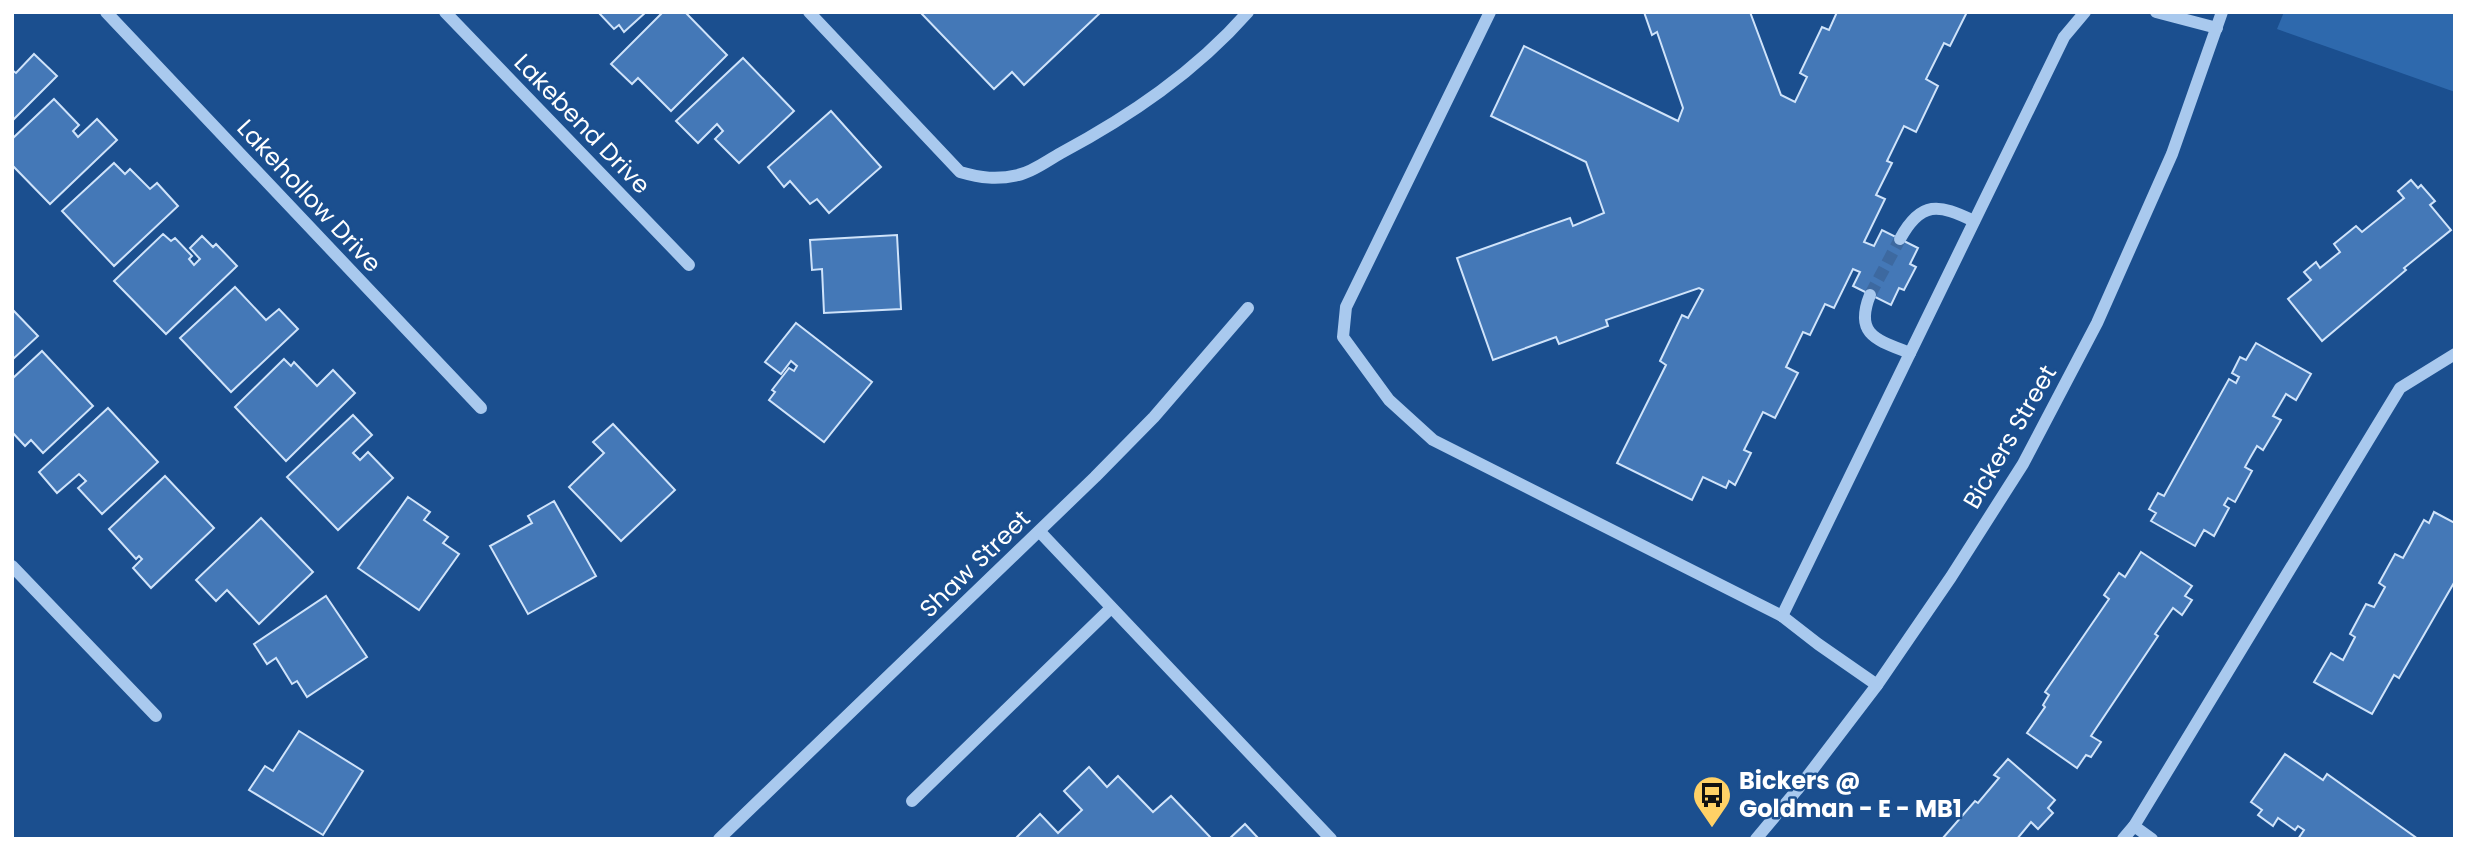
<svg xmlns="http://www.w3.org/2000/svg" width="2467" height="851" font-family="Poppins,sans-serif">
<rect width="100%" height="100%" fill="#1b4f8f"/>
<!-- green -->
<polygon fill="#2e69ad" points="2284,12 2455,12 2455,92 2277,29"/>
<!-- building -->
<g fill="#4478b7" stroke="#cfe3fa" stroke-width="2">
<polygon points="598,12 646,12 624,32 619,25 614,29"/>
<polygon points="663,12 685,12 727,55 671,111 638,78 632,84 611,64"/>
<polygon points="920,12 1101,12 1024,85 1012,72 994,89"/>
<polygon points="1644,12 1750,12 1781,95 1795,102 1807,77 1800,73 1822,27 1829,30 1837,12 1967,12 1950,46 1944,43 1926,79 1938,86 1916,132 1904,126 1887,161 1892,163 1876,195 1885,199 1864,242 1874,246 1882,230 1918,248 1910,264 1916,267 1904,290 1899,288 1891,305 1853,286 1860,272 1853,269 1834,308 1825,304 1810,335 1803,332 1786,367 1798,373 1775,418 1763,412 1744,450 1751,453 1735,485 1729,481 1726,488 1703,477 1692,500 1617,463 1666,365 1660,361 1682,315 1688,318 1703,290 1699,288 1606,320 1608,326 1559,344 1556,337 1493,360 1457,258 1570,218 1573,226 1604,213 1586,162 1491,116 1524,46 1678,121 1683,108 1657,32 1652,35"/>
<polygon points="34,54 57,76 12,121 12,70 16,73"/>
<polygon points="743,58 794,111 739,163 715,139 723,131 717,124 698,143 676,121"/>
<polygon points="54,99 79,125 73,131 78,137 97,119 117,140 50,204 12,165 12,139"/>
<polygon points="831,111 881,167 829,213 817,199 810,204 790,181 784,187 768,167"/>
<polygon points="114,163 125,174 130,169 150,189 157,183 178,206 114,266 62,211"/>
<polygon points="2411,180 2418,188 2421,185 2435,201 2430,205 2451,230 2404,268 2406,270 2322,341 2288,299 2311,280 2304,272 2316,262 2320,268 2340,252 2334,244 2356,226 2362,232 2404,198 2398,191"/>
<polygon points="163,234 171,241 175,238 192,256 189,259 194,265 200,259 190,248 202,236 213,247 216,244 237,266 166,334 114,281"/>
<polygon points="897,235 901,309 824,313 822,269 812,270 810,240"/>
<polygon points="235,287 266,320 279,309 298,329 231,392 180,338"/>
<polygon points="12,309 38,336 12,360"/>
<polygon points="796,323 872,382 824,442 769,400 775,392 772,390 789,368 794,371 797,366 791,361 781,374 765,362"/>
<polygon points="2256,343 2311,374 2296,400 2286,394 2273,416 2281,420 2263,450 2257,446 2250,458 2245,467 2252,471 2235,502 2228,498 2224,505 2229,508 2214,536 2204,530 2195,546 2151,521 2156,513 2149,509 2158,493 2164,496 2229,379 2236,383 2239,377 2232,373 2240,357 2246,360"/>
<polygon points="42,351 93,406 43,453 31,440 25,446 12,432 12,379"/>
<polygon points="284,359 291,366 294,362 317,386 333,370 355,393 286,461 235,407"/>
<polygon points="108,408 158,462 102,514 78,488 86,481 79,474 57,493 39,472"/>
<polygon points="353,415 372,435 353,453 360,460 368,452 393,478 338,530 287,477"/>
<polygon points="613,424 675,490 621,541 569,487 604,453 593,442"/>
<polygon points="165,476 214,528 151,588 133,568 142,559 139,556 136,559 109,529"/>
<polygon points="408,497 430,512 424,520 448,537 443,543 459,554 419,610 358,568"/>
<polygon points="554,501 596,576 528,614 490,546 532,523 528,516"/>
<polygon points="2434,512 2455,523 2455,581 2399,678 2394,675 2372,714 2314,682 2331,653 2343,660 2355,637 2350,634 2366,604 2374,607 2385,587 2379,583 2395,554 2403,558 2424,520 2429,523"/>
<polygon points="261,518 313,572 259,624 227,590 216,601 196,580"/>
<polygon points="2141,552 2192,586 2185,596 2192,600 2182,615 2173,608 2155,634 2158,636 2091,736 2101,742 2091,757 2086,755 2077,768 2027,733 2045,707 2043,705 2049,695 2045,692 2109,599 2104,595 2119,573 2125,577"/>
<polygon points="326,596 367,657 307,697 297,681 292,684 276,658 267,664 254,644"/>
<polygon points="299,731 363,771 323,835 249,790 265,766 273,771"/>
<polygon points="2285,754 2323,780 2327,774 2418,839 2298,839 2304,830 2298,826 2295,830 2278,818 2273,826 2258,815 2262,810 2251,802"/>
<polygon points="2008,759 2055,800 2048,808 2053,813 2038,829 2031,822 2017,839 1942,839 1975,801 1978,803 1999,778 1994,775"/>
<polygon points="1089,767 1107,787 1118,776 1153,812 1171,796 1212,839 1015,839 1040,814 1058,833 1082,810 1064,791"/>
<polygon points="1245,824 1259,839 1229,839"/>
</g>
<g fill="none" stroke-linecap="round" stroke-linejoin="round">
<!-- minor-tunnel -->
<polyline stroke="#3d69a0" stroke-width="12" stroke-dasharray="12 6" stroke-linecap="butt" points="1870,295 1900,239"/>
<!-- minor -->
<g stroke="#a9c9ee" stroke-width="12">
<polyline points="106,12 481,408"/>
<polyline points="445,12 689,265"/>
<path d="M809,12L960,172C981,178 997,180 1018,175C1033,172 1048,160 1061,153C1130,116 1195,72 1248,12"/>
<polyline points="1490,12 1346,307 1343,337 1389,400 1433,440 1782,616 1818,644 1877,685"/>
<polyline points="2156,12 2217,28"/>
<path d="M1900,239C1921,200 1939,204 1974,221"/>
<path d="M1870,295C1854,335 1877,340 1910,353"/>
<polyline points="1040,532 1331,839"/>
<polyline points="12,566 156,716"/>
<polyline points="1782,616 2064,37 2085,12"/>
<polyline points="912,801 1111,608"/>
<polyline points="2134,826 2152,839"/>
<polyline points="719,839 1095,477 1154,417 1248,308"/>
<polyline points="1756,839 1797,790 1877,685 1951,577 2023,464 2097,323 2172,154 2222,12"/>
<polyline points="2123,839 2134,826 2400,388 2455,354"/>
</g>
</g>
<!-- icons -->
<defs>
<symbol id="bus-pin" viewBox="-11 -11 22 30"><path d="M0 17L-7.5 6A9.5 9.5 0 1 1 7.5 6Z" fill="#ffd166" stroke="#1b4f8f"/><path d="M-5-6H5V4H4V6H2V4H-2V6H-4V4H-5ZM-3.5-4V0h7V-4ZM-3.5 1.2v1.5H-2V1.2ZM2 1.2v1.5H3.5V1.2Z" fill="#111"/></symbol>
</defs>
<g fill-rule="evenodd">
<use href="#bus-pin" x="1690" y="773" width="44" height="60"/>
</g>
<g text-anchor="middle" stroke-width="5" stroke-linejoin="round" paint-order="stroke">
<!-- street labels -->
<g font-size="24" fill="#fff" stroke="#1b4f8f">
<text transform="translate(582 124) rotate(46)" y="8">Lakebend Drive</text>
<text transform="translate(309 196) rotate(47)" y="8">Lakehollow Drive</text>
<text transform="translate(2010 437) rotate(-60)" y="8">Bickers Street</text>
<text transform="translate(975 564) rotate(-44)" y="8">Shaw Street</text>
</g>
<!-- poi labels -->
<g font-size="24" font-weight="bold" fill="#fff" stroke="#1b4f8f" text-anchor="start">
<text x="1739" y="789">Bickers @<tspan x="1739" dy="28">Goldman - E - MB1</tspan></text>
</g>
</g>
<!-- border -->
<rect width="2467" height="851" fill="none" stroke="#ffffff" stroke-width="28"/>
</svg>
